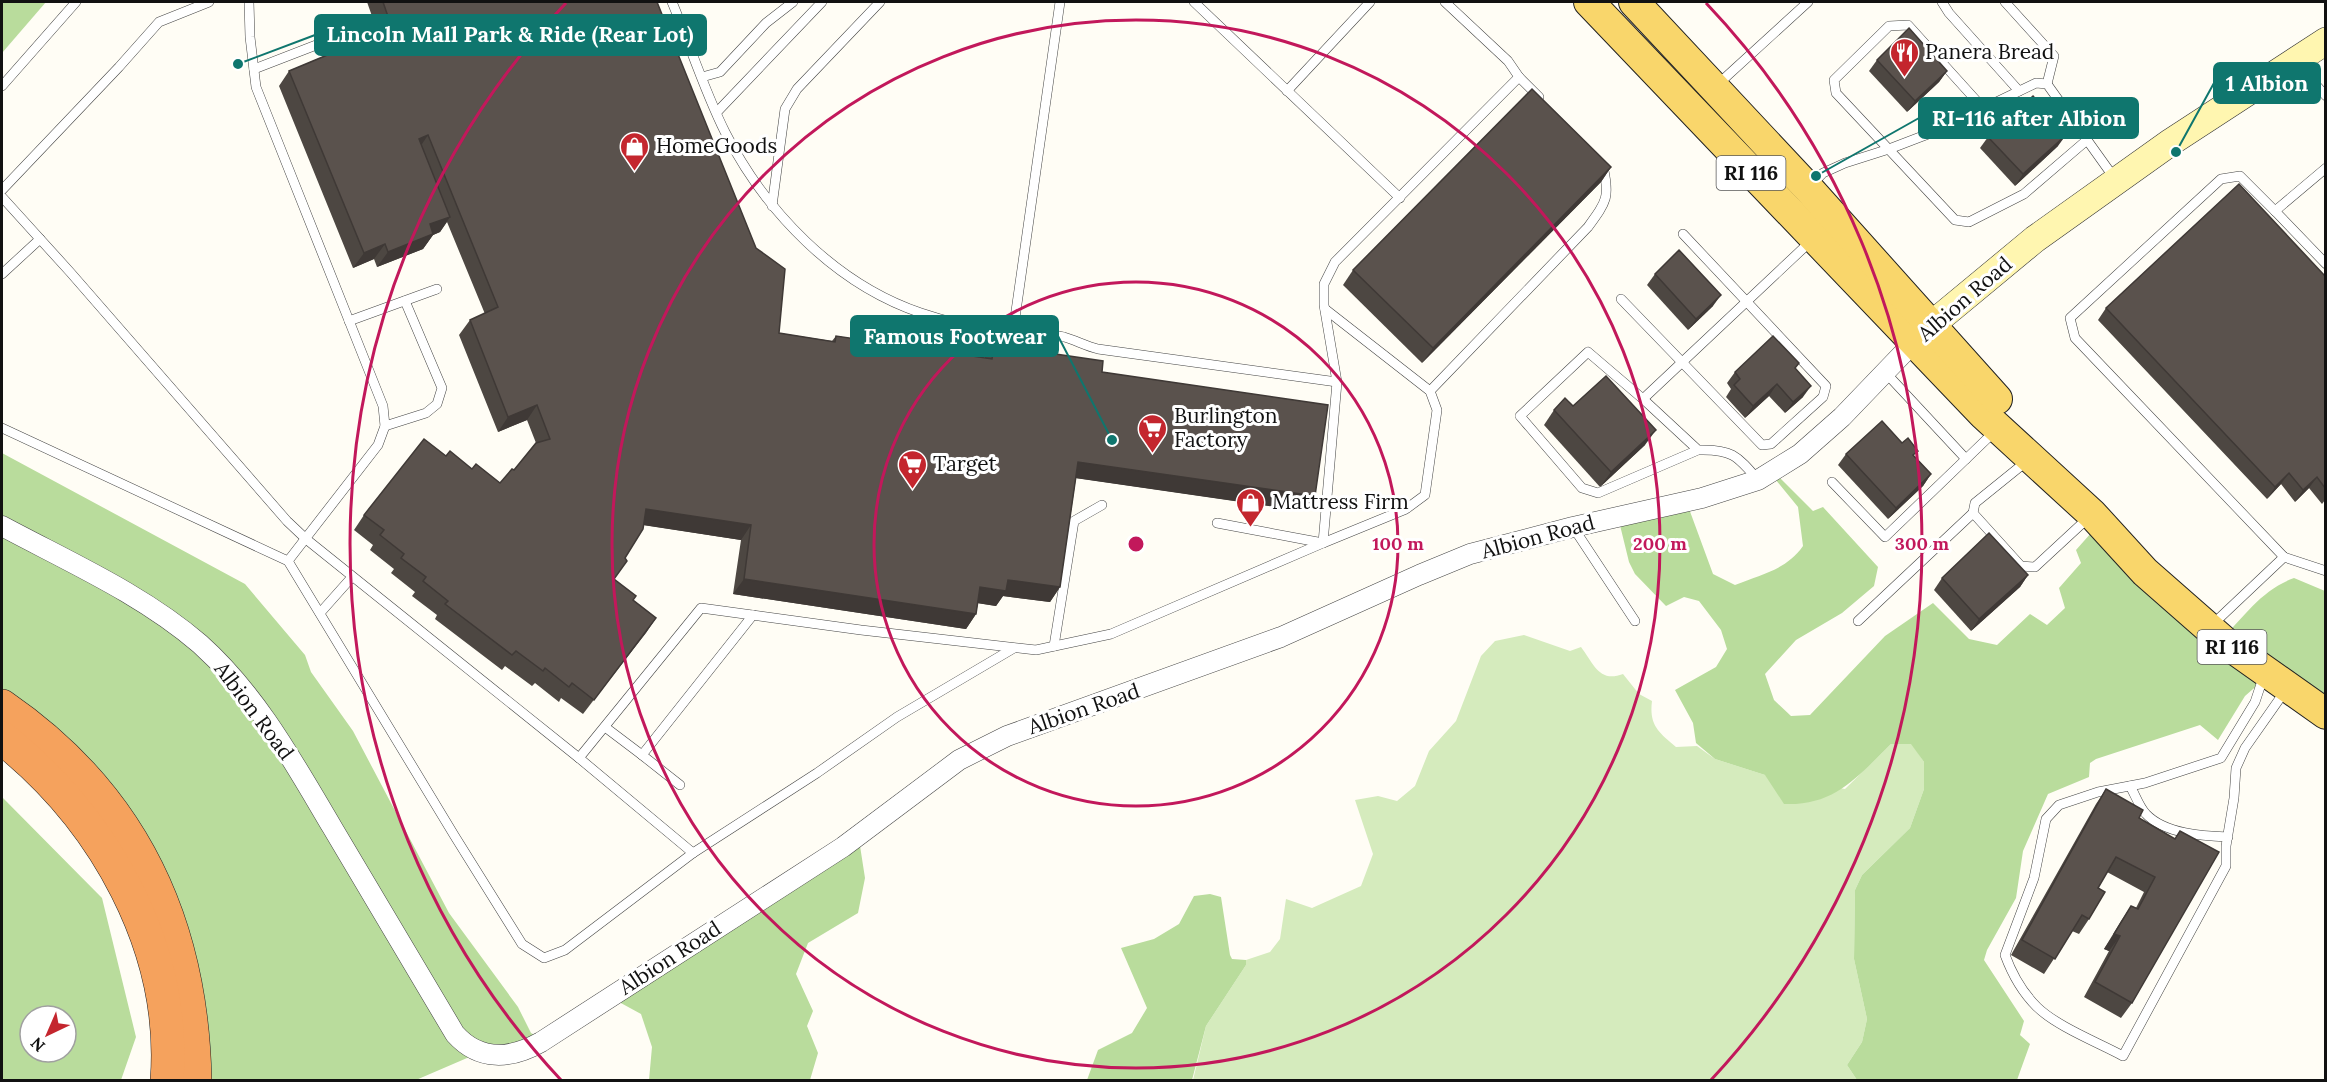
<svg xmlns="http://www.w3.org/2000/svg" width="2327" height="1082" font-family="Lora,serif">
<rect width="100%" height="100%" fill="#fffdf5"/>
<!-- green -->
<path fill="#d5ebbd" d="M1524,635L1570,651L1581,647C1594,664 1599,683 1623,674L1639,694L1652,701C1649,725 1658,732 1676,747L1697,746L1715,759L1765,775L1845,789L1891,744H1912L1924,762V789L1910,828L1862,875L1855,890L1854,959L1867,1019L1862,1042L1847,1065L1857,1080H1193L1206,1026L1246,965V960L1270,952L1280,939L1286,899L1312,908L1361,886L1373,854L1355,800L1378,796L1397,801L1415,786L1429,751L1456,721L1481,656L1495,641Z"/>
<!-- forest -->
<g fill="#b9dc9c" fill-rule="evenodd">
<polygon points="2,2 46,2 2,53"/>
<polygon points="2,453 245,584 305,655 311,672 353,731 449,913 518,1007 531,1033 541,1039 481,1052 416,1080 200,1080 198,1008 2,698"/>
<path d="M1771,474H1776L1813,511L1823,507L1878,567L1874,586L1842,613L1796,640L1765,674L1774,700L1791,716L1810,715L1885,636L1933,603L1969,639L1997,645L2030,614L2047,625L2065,608L2059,588L2081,563L2076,550L2099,524L2223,638C2245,615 2263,589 2294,578L2325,591V704L2269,675L2245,696L2218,740L2200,725L2096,759L2090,763L2089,777L2048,794L2023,851L2016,898L1987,950L1984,960L2024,1021L2020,1035L2030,1044L2017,1080H1857L1847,1065L1862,1042L1867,1019L1854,959L1855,890L1862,875L1910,828L1924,789V762L1911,744H1891C1857,777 1835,806 1784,804L1765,775L1715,759L1696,743L1693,723L1675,690L1716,667L1727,649L1721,630L1699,601L1684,597L1666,606L1635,574L1629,562L1618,517L1688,506L1713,574L1735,585C1762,574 1786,570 1803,546L1798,507Z"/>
<path d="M2,797L102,898L136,1037L121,1080H2ZM30,1016H66V1052H30Z"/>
<polygon points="858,833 865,878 858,913 808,943 796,974 813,1011 807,1026 818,1053 810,1080 649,1080 652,1047 641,1014 608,996"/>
<polygon points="1210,894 1221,897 1230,955 1232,959 1246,960 1246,965 1206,1026 1192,1080 1087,1080 1098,1050 1132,1033 1147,1008 1121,948 1154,939 1179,924 1194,896"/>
</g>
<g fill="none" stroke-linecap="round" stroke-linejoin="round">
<defs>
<g id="service">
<path d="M672,2C690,45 704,90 725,132C765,211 835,284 921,313C942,320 964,326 987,329C1012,332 1039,331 1064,337C1075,340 1086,346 1098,349L1337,382"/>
<polyline points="1194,2 1400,198"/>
<polyline points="1942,2 1949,13 2019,91"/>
<polyline points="2005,2 2054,56 2047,84"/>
<polyline points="2297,64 2326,96"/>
<polyline points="254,69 342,35"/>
<polyline points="702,77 720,72 766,23 793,2"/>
<polyline points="1519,77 1539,97"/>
<polyline points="2,86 76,2"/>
<polyline points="1716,86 1808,2"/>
<polyline points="1287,91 1370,2"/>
<polyline points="1983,108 1908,25 1889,26 1834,80 1836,93 1955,220 1969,222 2024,194 2087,140"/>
<polyline points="717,112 822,2"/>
<polyline points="1811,185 1823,173 1845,163 1889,149 1936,131 2036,83 2047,84 2115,179"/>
<polyline points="2,190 119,67 159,22 209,2"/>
<polyline points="2,197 70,272 287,521 306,539 579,758 693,853"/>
<polyline points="772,206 785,109 797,89 880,2"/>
<polyline points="2275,211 2326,264"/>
<polyline points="2,274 40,239"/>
<polyline points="1621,299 1762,445 1771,444 1823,397 1826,386 1683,234"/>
<polyline points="349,321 437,289"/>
<polyline points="1013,332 1060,2"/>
<polyline points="1885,372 1966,459 1994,432"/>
<path d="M1430,391L1588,227C1607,201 1610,197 1603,166"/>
<polyline points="1643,399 1812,240"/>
<polyline points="385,426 426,413 437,404 442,388 405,301"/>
<polyline points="2,428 288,561 378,445 385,426 383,406 256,87 250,37 249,2"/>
<path d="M1698,450L1598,493L1582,488L1520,416L1588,352L1643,399L1698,450C1731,449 1737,455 1758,480"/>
<polyline points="2027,461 1975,503 1973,513 2021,566 2035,567 2088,518"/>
<polyline points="1832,482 1885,537 1966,459"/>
<polyline points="1217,523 1323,543 1406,509 1425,495 1437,410 1430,391 1325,309"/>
<polyline points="1573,527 1635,621"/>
<polyline points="2284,557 2075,338 2070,318 2221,179 2240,176 2275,211 2326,168"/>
<polyline points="288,561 454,835 522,944 544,958 565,950 693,853 817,773 897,717 1014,648"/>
<polyline points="320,613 352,577"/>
<polyline points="1858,621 1973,513"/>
<polyline points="2212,625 2284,557 2326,571"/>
<polyline points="1054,646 1074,521 1102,505"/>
<path d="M2264,675L2255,702L2221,758L2145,783L2098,792L2059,805L2046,819L2034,878L2005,955C2012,974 2023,993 2037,1007C2058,1027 2097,1042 2123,1056L2226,866V846L2234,798L2236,768L2245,748L2285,691"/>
<polyline points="605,727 642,755"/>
<polyline points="579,758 701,608 861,630 1036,650 1111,634 1323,543 1337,382 1324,305 1324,284 1335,262 1519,77 1508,61 1445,2"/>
<polyline points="680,785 642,755 753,615"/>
<path d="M2130,786C2135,794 2139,807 2146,814C2165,834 2203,836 2228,837"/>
</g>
<path id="minor" d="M2,526C69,562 142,594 200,644C257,695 294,763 332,827C373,896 414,965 455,1034C480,1062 511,1059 541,1042L843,847L959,760L1007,736L1281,637L1419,575L1470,554L1573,527L1702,498L1758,480L1800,454L1842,417L1915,341"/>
<polyline id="secondary" points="1930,326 2035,239 2171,142 2326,41"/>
<g id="primary">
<polyline points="1589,2 1983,414 2092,514 2145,572 2227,644 2326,714"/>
<polyline points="1634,2 1808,188 1997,399"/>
</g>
<g id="motorway">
<path d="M2,706C133,796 192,924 195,1080"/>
<path d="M2,738C104,819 177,947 167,1080"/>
</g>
</defs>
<!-- service casing -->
<use href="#service" stroke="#444" stroke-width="10"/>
<!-- minor casing -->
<use href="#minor" stroke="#444" stroke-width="21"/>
<!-- secondary casing -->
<use href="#secondary" stroke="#333" stroke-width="28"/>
<!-- primary casing -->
<use href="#primary" stroke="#222" stroke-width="32"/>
<!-- motorway casing -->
<use href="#motorway" stroke="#222" stroke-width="34"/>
<!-- service -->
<use href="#service" stroke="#fff" stroke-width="9"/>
<!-- minor -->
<use href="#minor" stroke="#fff" stroke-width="20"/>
<!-- secondary -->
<use href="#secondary" stroke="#fff6b0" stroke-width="27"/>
<!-- primary -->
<use href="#primary" stroke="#f9d66b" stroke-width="30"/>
<!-- motorway -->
<use href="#motorway" stroke="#f5a25d" stroke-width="33"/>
</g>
<!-- wall -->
<g fill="#4d4742">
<polygon points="367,2 657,2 779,333 832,341 836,336 984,358 994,345 1102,372 1315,496 1304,511 1076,478 1060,587 1050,602 1003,596 996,606 978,603 976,614 966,629 733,594 741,540 644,525 625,558 614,579 633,600 656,618 583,714 561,698 559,702 535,683 532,686 505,666 502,670 435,619 437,615 412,596 415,592 391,573 394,569 370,550 373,545 354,530 364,515 446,456 500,483 514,470 536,443 527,420 498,432 459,335 470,320 485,314 447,222 440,232 433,235 423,249 377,267 374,259 353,268 279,86 289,71 378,33"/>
<polygon points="1877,60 1947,71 1939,82 1907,112 1869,71"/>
<polygon points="1988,137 2058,146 2015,186 1980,148"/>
<polygon points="1611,167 1601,182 1422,363 1343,285 1353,270"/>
<polygon points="1655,274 1713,306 1688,330 1647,285"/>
<polygon points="2325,276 2325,500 2322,504 2309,488 2295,502 2281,484 2267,499 2098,320 2106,308"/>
<polygon points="1795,369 1803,397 1785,413 1769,396 1745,418 1726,397 1731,389 1727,383 1735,372"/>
<polygon points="1573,406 1645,445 1600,487 1544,425 1554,410"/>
<polygon points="1902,443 1931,474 1923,486 1888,519 1838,465 1846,454"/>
<polygon points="2028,575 2020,587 1971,631 1934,590 1942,578"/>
<polygon points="2106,789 2139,818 2174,839 2132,1003 2121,1018 2084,997 2109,951 2104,949 2121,921 2131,906 2136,908 2144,892 2107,872 2098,888 2089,919 2079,934 2072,931 2044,974 2011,955 2096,804"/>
</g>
<!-- shaded-wall -->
<g fill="#3f3936">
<polygon points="1947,71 1939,82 1907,112 1915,101"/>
<polygon points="428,135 418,150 419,139"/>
<polygon points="2066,135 2058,146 2015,186 2023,174"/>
<polygon points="1611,167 1601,182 1422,363 1433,348"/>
<polygon points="450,217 440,232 433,235 423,249 377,267 388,252 430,224"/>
<polygon points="385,244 374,259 353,268 364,253"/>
<polygon points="1721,295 1713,306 1688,330 1696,319"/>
<polygon points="1777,384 1769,396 1745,418 1753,406"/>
<polygon points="1811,386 1803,397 1785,413 1793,402"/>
<polygon points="537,405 527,420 498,432 508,417"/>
<polygon points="1656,430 1645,445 1600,487 1611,472"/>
<polygon points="1078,462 1315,496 1304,511 1068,477"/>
<polygon points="2289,473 2281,484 2267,499 2275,487"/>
<polygon points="1931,474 1923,486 1888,519 1896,508"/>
<polygon points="2317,477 2309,488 2295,502 2303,490"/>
<polygon points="646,509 751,525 741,540 636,524"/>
<polygon points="2028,575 2020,587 1971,631 1979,619"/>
<polygon points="744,579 976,614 966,629 733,594"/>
<polygon points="1008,580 1060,587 1050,602 1003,596 996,606 970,602 980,587"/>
<polygon points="656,618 646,633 583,714 594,700"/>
<polygon points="2114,934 2120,936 2109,951 2104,949"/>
</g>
<!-- building -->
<g fill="#5a524d" stroke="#3f3936" stroke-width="1.5">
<polygon points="383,2 657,2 756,248 785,269 779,333 835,342 836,336 992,359 994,345 1103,361 1102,372 1328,405 1315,496 1078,462 1060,587 1008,580 1006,591 980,587 976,614 744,579 751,525 646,509 643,529 625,558 627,561 614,579 636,596 633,600 656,618 594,700 572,683 569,687 545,668 543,671 516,651 512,655 445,604 448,601 423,581 426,577 401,558 404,554 380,535 384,530 364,515 424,439 446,456 450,451 472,469 476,464 500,483 512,469 514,470 536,443 550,439 537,405 508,417 470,320 498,307 428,135 419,139 450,217 430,224 433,234 388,252 385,244 364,253 289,71 392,28"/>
<polygon points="1909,28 1947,71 1915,101 1877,60"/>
<polygon points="1532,89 1611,167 1433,348 1353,270"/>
<polygon points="2033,96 2066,135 2023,174 1988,137"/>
<polygon points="2239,184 2325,276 2325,488 2317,477 2303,490 2289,473 2275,487 2106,308"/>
<polygon points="1679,250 1721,295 1696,319 1655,274"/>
<polygon points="1773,336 1799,363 1795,368 1811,386 1793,402 1777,384 1753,406 1734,385 1740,379 1735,372"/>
<polygon points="1606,376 1656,430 1611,472 1554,410 1565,398 1573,406"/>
<polygon points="1882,421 1902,443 1908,438 1918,451 1913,455 1931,474 1896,508 1846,454"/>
<polygon points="1989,533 2028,575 1979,619 1942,578"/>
<polygon points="2106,789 2143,810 2139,818 2175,839 2180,831 2219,852 2132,1003 2095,982 2120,936 2114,934 2131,906 2138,909 2155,877 2116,857 2098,888 2105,892 2089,919 2082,915 2055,959 2022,940"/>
</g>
<!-- distance rings -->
<g fill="none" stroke="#c2185b" stroke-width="3">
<circle cx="1136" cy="544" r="262"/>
<circle cx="1136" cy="544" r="524"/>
<path d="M561 1080A786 786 0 0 1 566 3M1706 3A786 786 0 0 1 1711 1080"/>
</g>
<!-- icons -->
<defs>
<symbol id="restaurant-pin" viewBox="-11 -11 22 30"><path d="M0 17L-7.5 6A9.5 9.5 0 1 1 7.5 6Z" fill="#c4262e" stroke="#fff"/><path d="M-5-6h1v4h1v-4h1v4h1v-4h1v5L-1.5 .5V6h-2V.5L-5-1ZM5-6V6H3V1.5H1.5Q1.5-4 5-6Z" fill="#fff"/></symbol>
<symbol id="shop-pin" viewBox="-11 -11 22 30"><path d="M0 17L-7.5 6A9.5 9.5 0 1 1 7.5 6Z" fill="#c4262e" stroke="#fff"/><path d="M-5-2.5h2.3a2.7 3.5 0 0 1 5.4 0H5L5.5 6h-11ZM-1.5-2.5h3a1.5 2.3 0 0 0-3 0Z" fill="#fff"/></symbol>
<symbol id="supermarket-pin" viewBox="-11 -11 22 30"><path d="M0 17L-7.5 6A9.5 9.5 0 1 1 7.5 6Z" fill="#c4262e" stroke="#fff"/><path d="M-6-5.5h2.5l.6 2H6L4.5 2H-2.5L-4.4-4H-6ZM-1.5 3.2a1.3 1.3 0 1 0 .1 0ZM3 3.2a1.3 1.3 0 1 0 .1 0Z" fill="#fff"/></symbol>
</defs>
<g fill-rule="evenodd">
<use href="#restaurant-pin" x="1888" y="36" width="33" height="45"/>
<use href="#shop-pin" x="618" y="130" width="33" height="45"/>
<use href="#supermarket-pin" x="1136" y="412" width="33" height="45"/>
<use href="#supermarket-pin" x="896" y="448" width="33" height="45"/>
<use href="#shop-pin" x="1234" y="486" width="33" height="45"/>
</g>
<g text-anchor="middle" stroke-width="6" stroke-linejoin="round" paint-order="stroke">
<!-- shield labels -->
<g fill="#fff" stroke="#585858" stroke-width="1.5">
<rect x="1716.5" y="156" width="69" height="34" rx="4.5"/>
<rect x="2197.5" y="630" width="69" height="34" rx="4.5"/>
</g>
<g font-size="20" font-weight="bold" fill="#111">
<text x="1751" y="180">RI 116</text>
<text x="2232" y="654">RI 116</text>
</g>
<!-- poi labels -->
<g font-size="21" fill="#111" stroke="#fff" text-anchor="start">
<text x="1925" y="59">Panera Bread</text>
<text x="656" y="153">HomeGoods</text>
<text x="1174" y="423">Burlington<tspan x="1174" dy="24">Factory</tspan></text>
<text x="933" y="471">Target</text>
<text x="1272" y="509">Mattress Firm</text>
</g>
<!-- street labels -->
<g font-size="21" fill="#111" stroke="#fff">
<text transform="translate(1965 299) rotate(-41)" y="7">Albion Road</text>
<text transform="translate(1538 537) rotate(-15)" y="7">Albion Road</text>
<text transform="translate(1084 709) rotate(-19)" y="7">Albion Road</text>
<text transform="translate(254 711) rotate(53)" y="7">Albion Road</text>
<text transform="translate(670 958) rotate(-33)" y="7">Albion Road</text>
</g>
</g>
<circle cx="1136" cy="544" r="9" fill="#c2185b" stroke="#fff" stroke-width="3"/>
<g font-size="18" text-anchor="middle" font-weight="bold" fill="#c2185b" stroke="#fff" stroke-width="6" stroke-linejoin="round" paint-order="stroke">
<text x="1398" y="550">100 m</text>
<text x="1660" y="550">200 m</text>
<text x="1922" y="550">300 m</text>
</g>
<!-- callouts -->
<path fill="none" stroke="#0f766e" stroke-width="2" d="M238 64L315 35M2176 152L2214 83M1816 176L1919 118M1112 440L1058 336"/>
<g fill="#0f766e" stroke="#fff" stroke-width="2">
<circle cx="238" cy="64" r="6"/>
<circle cx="2176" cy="152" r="6"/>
<circle cx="1816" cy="176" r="6"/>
<circle cx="1112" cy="440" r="6"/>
</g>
<g fill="#0f766e" stroke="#0f766e" stroke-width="2">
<rect x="315" y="15" width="391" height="40" rx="6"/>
<rect x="2214" y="63" width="106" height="40" rx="6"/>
<rect x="1919" y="98" width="219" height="40" rx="6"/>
<rect x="851" y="316" width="207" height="40" rx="6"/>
</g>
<g font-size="22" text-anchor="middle" font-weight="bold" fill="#fff">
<text x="510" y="42">Lincoln Mall Park &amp; Ride (Rear Lot)</text>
<text x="2267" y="91">1 Albion</text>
<text x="2029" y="126">RI-116 after Albion</text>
<text x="955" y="344">Famous Footwear</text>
</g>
<!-- border -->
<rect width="2327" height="1082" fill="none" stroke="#111111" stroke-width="6"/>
<!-- north arrow -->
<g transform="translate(48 1034) rotate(224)"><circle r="28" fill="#ffffff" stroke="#a0a0a0" stroke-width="1.5"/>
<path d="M0-4.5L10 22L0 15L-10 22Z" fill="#c4262e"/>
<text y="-9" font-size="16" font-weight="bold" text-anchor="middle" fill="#111111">N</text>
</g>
</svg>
